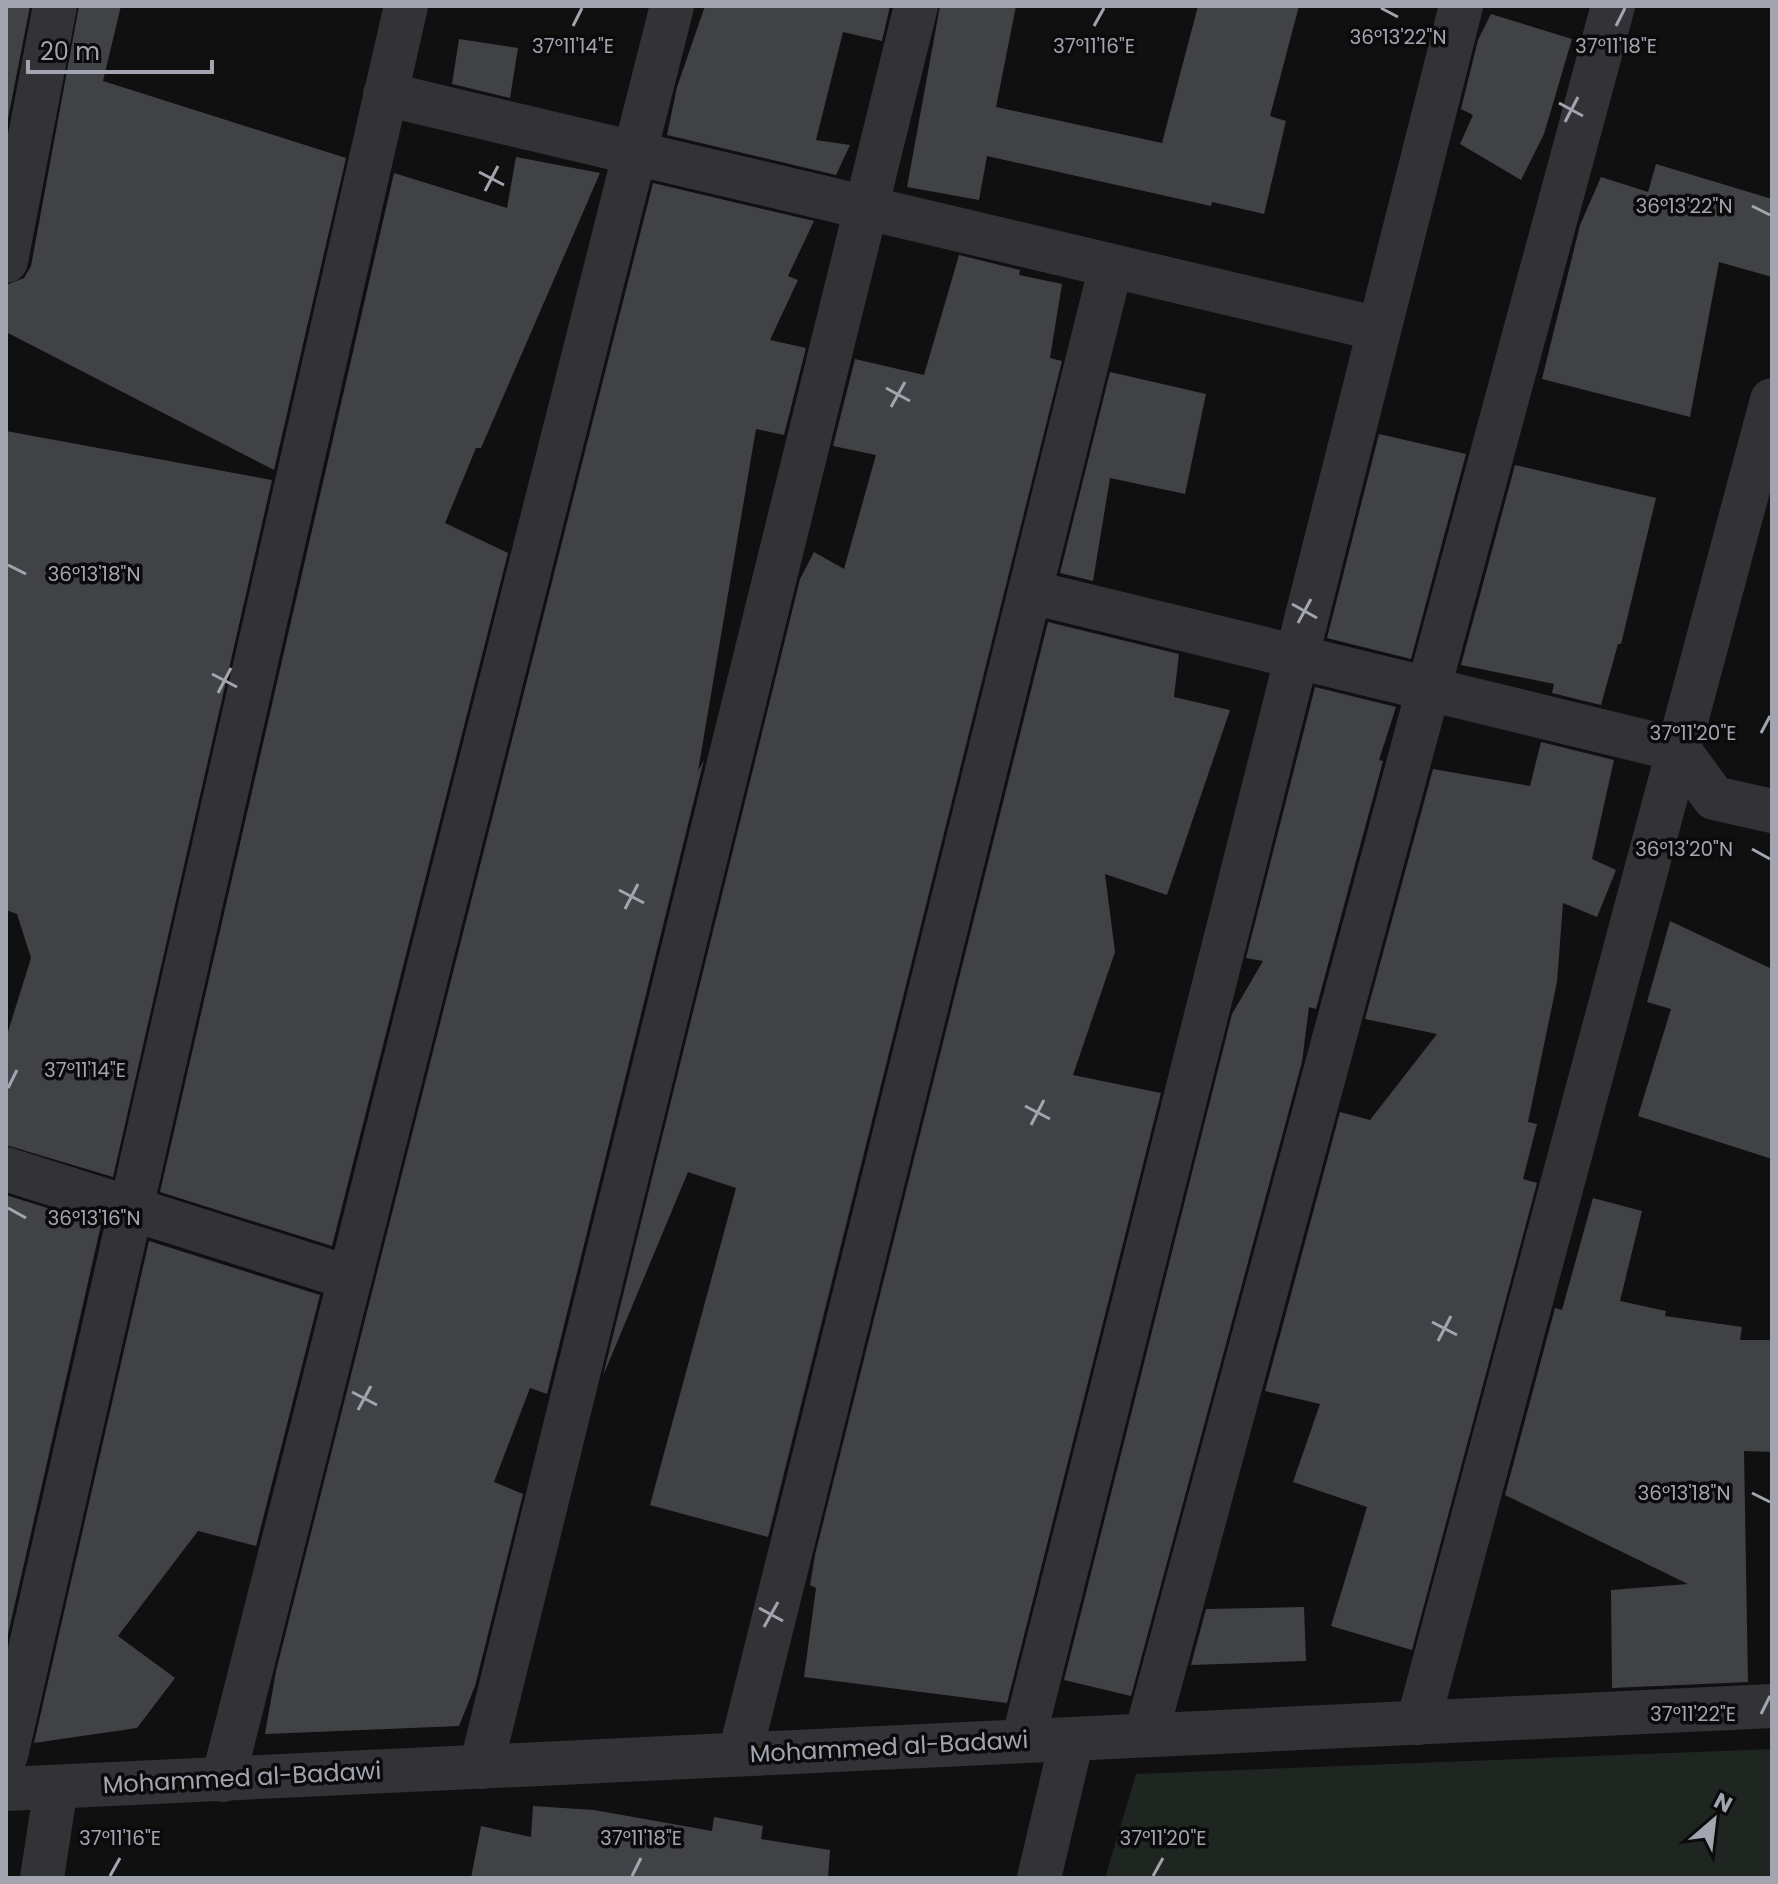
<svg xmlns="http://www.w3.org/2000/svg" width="1778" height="1884" font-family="Poppins,sans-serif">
<rect width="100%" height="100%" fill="#101011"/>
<!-- green -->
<polygon fill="#1f2520" points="1772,1749 1772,1878 1105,1878 1136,1774"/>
<!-- building -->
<g fill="#414246">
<polygon points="6,6 30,6 6,129"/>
<polygon points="79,6 121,6 103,81 346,158 274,470 6,332 6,285 24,278 31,266"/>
<polygon points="705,6 890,6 882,41 843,32 816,140 850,145 836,175 667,135 677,87"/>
<polygon points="940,6 1016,6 996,107 1162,143 1198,6 1299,6 1270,116 1286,121 1264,214 1212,202 1211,206 987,156 979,200 907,187"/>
<polygon points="1491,14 1572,39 1544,134 1521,180 1460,144 1473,115 1461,109 1478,40"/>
<polygon points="459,39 518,48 510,98 452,84"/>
<polygon points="516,157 600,173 481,448 476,448 445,523 508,553 332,1246 160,1192 394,173 507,208"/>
<polygon points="1656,164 1772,199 1772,277 1719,262 1690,417 1542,379 1580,225 1601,177 1648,192"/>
<polygon points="653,183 814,221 788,276 798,280 770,340 806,348 784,435 756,429 698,771 704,760 547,1394 530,1388 494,1482 523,1494 475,1686 459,1726 265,1734 276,1671"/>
<polygon points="959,255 1020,270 1019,275 1062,284 1050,358 1062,361 768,1537 650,1505 736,1188 688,1172 603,1376 800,579 814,552 844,569 876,455 833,446 855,359 924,375"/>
<polygon points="1110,372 1206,394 1185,494 1110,478 1093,581 1060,573"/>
<polygon points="6,431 272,480 113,1177 6,1145 6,1038 31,958 17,914 6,910"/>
<polygon points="1379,434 1466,454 1411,659 1327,638"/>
<polygon points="1515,465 1656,498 1621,644 1618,644 1601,705 1552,693 1554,684 1461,665"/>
<polygon points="1048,622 1179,654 1174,697 1230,710 1167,895 1105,874 1115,952 1073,1075 1161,1093 1007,1703 804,1677 816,1588 810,1585 815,1555"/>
<polygon points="1315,687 1396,707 1379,760 1383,761 1316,1009 1309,1007 1302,1062 1131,1696 1064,1680 1232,1014 1263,961 1246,958"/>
<polygon points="1541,742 1614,760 1592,859 1616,870 1597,917 1563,903 1557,982 1528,1122 1537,1124 1523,1179 1537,1183 1412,1650 1331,1626 1367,1507 1293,1482 1320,1404 1265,1391 1340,1112 1370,1120 1437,1034 1365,1019 1433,769 1530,786"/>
<polygon points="1670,921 1772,969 1772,1159 1638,1116 1671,1009 1647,1002"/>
<polygon points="6,1195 101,1225 6,1643"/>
<polygon points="1593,1198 1642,1211 1620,1301 1666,1311 1665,1316 1742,1327 1740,1340 1772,1340 1772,1452 1744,1451 1748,1682 1612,1688 1611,1590 1688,1584 1505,1495 1555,1308 1562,1310"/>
<polygon points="149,1241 320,1295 256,1546 198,1531 118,1636 175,1678 137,1728 34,1743"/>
<polygon points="1304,1607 1306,1661 1191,1665 1206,1609"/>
<polygon points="533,1806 594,1810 712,1831 714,1817 763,1826 761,1839 830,1850 828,1878 471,1878 481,1826 531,1837"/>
</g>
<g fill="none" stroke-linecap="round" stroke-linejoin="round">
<!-- minor -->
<g stroke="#333337" stroke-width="44">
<polyline points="385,94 1379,329"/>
<polyline points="6,261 55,6"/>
<polyline points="1031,592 1679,750 1714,798 1772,811"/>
<polyline points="6,1169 350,1278"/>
<polyline points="1418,1723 1772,400"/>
<polyline points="1146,1735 1613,6"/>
<polyline points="1023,1741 1461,6"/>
<polyline points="740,1754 1111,266"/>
<polyline points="6,1755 406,6"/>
<polyline points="481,1767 916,6"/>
<polyline points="223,1780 672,6"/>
<polyline points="6,1789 1772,1706"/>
<polyline points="42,1878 56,1787"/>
<polyline points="1039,1878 1072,1739"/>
</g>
</g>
<!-- ticks -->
<path fill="none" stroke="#a2a5b0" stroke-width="3" d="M1381,8L1398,17M573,26L582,8M1094,26L1104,8M1616,26L1625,8M1559,103L1583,116M1565,122L1578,97M479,172L504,185M485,191L498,166M1752,206L1770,215M886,388L910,401M891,407L905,382M8,565L26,574M1292,604L1317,618M1298,623L1311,599M212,674L237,687M218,693L231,668M1761,733L1770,716M1752,849L1770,859M619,890L644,903M625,909L638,884M8,1088L17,1070M1025,1106L1050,1119M1031,1125L1044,1100M8,1208L26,1218M1432,1322L1457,1335M1438,1341L1451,1316M352,1392L377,1405M358,1410L371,1386M1752,1493L1770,1502M759,1608L783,1621M764,1627L778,1602M1761,1714L1770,1696M110,1876L120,1858M632,1876L641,1858M1153,1876L1163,1858"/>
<g text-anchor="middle" stroke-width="7" stroke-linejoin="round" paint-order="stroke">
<!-- street labels -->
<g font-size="24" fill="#a2a5b0" stroke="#0b0b0c">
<text transform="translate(889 1747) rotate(-3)" y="8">Mohammed al-Badawi</text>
<text transform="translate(242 1778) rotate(-3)" y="8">Mohammed al-Badawi</text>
</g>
</g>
<g font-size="20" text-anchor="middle" fill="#a2a5b0" stroke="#0b0b0c" stroke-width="7" stroke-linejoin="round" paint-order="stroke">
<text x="1398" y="44">36°13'22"N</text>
<text x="573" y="53">37°11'14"E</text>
<text x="1094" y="53">37°11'16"E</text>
<text x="1616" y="53">37°11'18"E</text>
<text x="1684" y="213">36°13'22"N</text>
<text x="94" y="581">36°13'18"N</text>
<text x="1693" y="740">37°11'20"E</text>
<text x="1684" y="856">36°13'20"N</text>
<text x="85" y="1077">37°11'14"E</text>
<text x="94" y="1225">36°13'16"N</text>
<text x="1684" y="1500">36°13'18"N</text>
<text x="1693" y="1721">37°11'22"E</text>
<text x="120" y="1845">37°11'16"E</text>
<text x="641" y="1845">37°11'18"E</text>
<text x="1163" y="1845">37°11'20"E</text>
</g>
<!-- border -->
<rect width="1778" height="1884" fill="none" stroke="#a2a5b0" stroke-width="16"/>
<!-- north arrow -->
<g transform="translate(1714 1820) rotate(28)" stroke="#0b0b0c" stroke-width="6" paint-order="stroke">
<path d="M0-6L14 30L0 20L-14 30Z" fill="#a2a5b0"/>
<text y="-12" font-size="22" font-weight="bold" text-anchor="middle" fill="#a2a5b0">N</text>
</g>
<!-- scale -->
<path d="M28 60v12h184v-12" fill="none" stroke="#a2a5b0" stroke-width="4"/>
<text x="40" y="60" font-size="24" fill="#a2a5b0" stroke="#0b0b0c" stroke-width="6" paint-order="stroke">20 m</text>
</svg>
